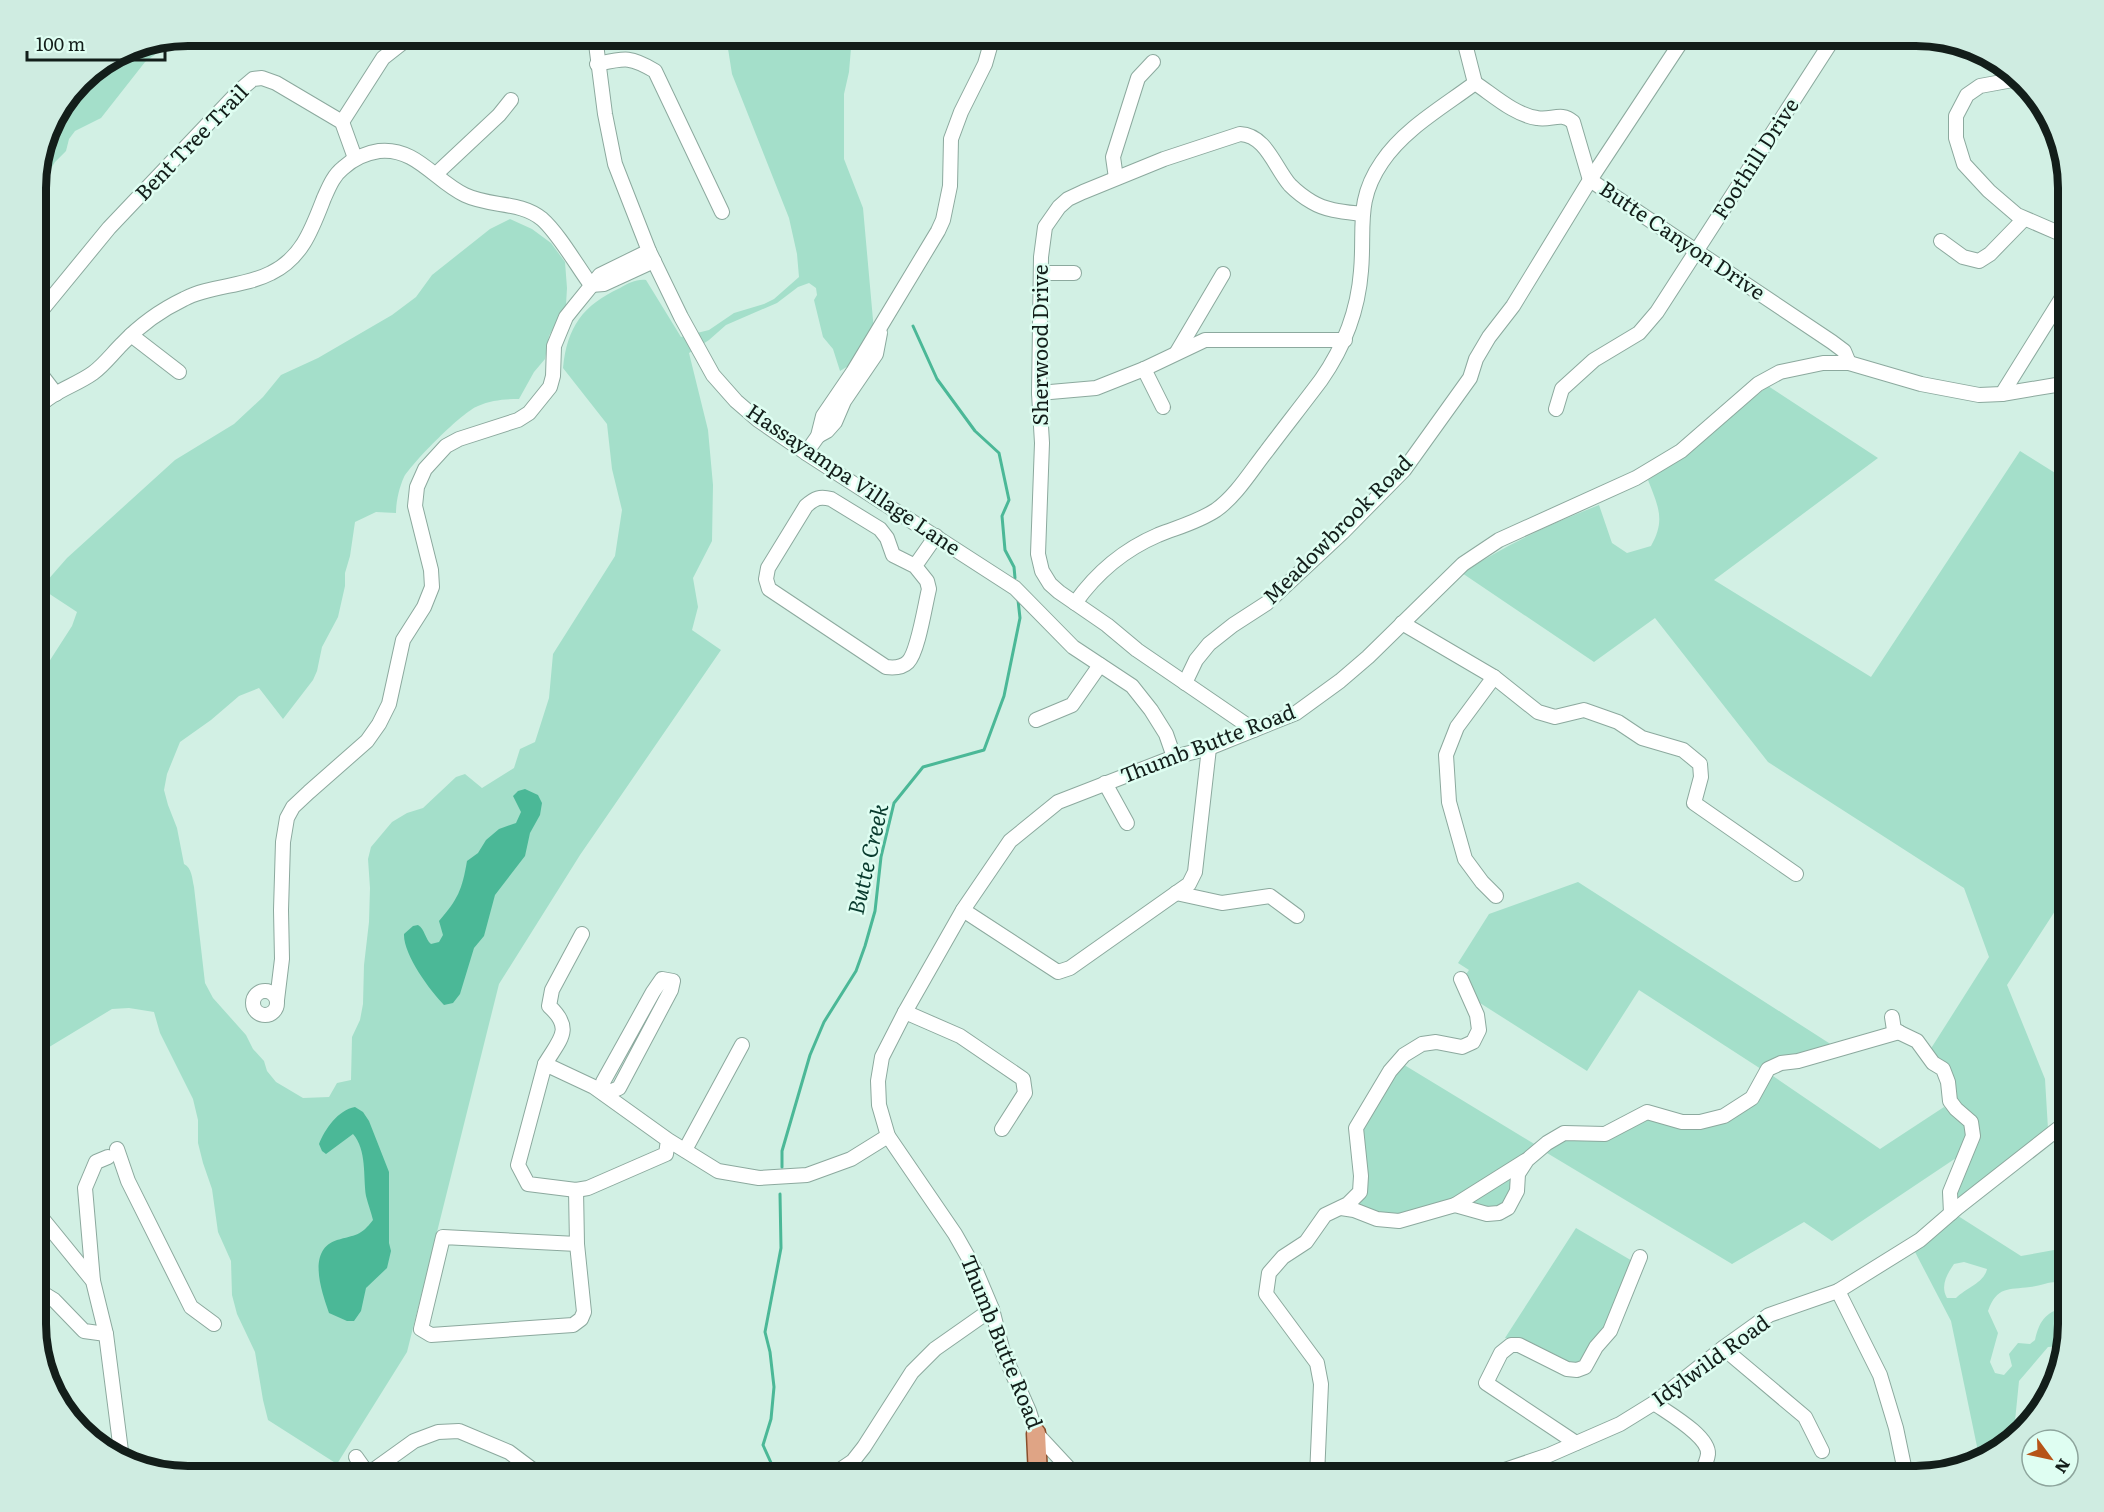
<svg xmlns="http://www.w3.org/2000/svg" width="2104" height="1512" font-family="Literata,serif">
<rect width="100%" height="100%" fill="#d2f0e4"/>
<!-- green -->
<g fill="#a4dfca" fill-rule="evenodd">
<path d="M726,36H852L849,72L844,94V159L863,208L874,331L858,360L840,371L833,349L823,337L814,300L817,295L816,288L809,283L798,287L777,303L726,325L709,340L689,353L708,430L713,485L712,541L693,578L698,607L692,630L721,650L580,855L499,984L407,1352L337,1464L268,1420L263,1400L255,1352L237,1314L232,1295L231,1261L218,1232L212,1189L203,1163L198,1143V1120L193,1099L160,1033L154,1012L129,1008L112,1009L36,1055V682L72,626L77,612L42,589L36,588V576L46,582L67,558L175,460L234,424L263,397L281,375L318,358L392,315L416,297L432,275L490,229L510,219L532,229L551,243L565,262L567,288L566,305L549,336L545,359L534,372L519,399C505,399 491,400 478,406C462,412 413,462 404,477C399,488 396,502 396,513L376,512L355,522L350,556L345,573V586L338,617L322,647L317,671L313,680L283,719L259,688L239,696L211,720L180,742L167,774L164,790L168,805L177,828L184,864C192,868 192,878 194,887L205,983L213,998L246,1035L253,1049L264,1061L267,1071L276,1082L303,1098L329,1097L337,1083L351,1080L352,1037L360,1020L363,1004L364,965L369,922L370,888L368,859L371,847L392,822L407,813L423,808L456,777L465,774L482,788L514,768L520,749L535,742L549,698L553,654L615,556L622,510L612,469L607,424L563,368C567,327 583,305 620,288C629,283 636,279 646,280L681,337L709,330L734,313L764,304L774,299L799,277L797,254L789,218L732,74Z"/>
<polygon points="172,39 169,44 145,62 101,118 75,131 69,139 66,151 55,162 36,194 36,178 52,121 88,74 130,47"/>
<path d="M1768,386L1878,458L1714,580L1871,677L2020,451L2068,481V891L2007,985L2045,1079L2048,1129L1955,1204L1954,1195L1976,1139L1930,1050L1989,957L1964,888L1768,762L1655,618L1594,662L1462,573C1508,544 1548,525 1599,505L1612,543L1627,553L1651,546C1666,520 1658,506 1648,480L1688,453Z"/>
<polygon points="1578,882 1832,1045 1761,1069 1639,990 1587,1071 1480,1003 1464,977 1469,970 1458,963 1489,914"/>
<polygon points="1401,1063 1536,1145 1460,1200 1401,1217 1382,1217 1353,1206 1365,1190 1368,1180 1360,1129"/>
<polygon points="1770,1074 1880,1149 1944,1107 1968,1126 1968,1136 1962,1154 1832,1241 1804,1222 1732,1264 1542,1150 1565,1137 1646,1118 1726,1121"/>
<path d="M1513,1173C1513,1195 1511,1201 1491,1211L1469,1204Z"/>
<path d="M1955,1214L2021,1256L2065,1248L2068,1250V1283C2048,1280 2047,1285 2030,1287C2008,1290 1997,1286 1988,1311L1998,1333L1990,1362L1995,1373L2004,1375L2012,1366L2009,1354L2018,1343L2030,1344L2035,1340C2040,1318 2047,1312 2068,1306V1324L2064,1346L2048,1347L2019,1381L2015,1421L2024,1426L1980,1461L1951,1321L1914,1250ZM1964,1262L1987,1269C1984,1283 1966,1288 1956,1298H1947C1940,1286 1947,1274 1954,1264Z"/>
<polygon points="1576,1228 1634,1262 1609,1327 1578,1367 1518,1340 1505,1338"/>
</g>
<!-- water -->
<g fill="#4bb897">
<path d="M525,789L538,795L542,803L540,815L530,833L525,856L495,895L484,936L474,948L460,994L453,1003L444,1005C430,991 403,954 404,934L413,926L418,925C425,929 425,939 431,944L439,942L443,935L439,921C458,899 462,890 467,861L478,853L486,840L499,829L516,823L521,812L513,796L518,791Z"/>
<path d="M355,1107L363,1112L369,1121L389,1172V1243L391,1251L387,1268L366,1288L361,1311L354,1321H347L329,1313C322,1292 306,1250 337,1240C355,1235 361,1236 373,1220C371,1212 368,1204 366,1196C363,1176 367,1150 353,1134L326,1154L322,1151L319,1144C325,1129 338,1110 355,1107Z"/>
</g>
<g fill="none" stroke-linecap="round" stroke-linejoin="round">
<!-- stream -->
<g stroke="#4bb897" stroke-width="3">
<polyline points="913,326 937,379 975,431 999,453 1009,500 1002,516 1005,550 1014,567 1015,578"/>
<polyline points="782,1167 782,1151 810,1055 824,1022 856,971 865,946 875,911 881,857 894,803 923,767 984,750 1004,696 1020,618 1018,600"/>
<polyline points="777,1476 763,1445 771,1419 774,1387 770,1352 765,1332 781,1248 780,1194"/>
</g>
<defs>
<g id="minor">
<polyline points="595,36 605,114 615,164 649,251 681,317 713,375 736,401 758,420 806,453 1015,588 1073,647 1132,686 1151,710 1166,734 1174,757"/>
<polyline points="1463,36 1475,83"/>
<path d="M597,64C625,58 630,56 655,71L722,212"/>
<polyline points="2018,79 1980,86 1967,95 1956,116 1956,138 1964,164 1989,191 2017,215 2068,237"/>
<path d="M1475,83C1493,95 1515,115 1537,118C1551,121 1561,111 1573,122L1590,180L1832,342L1844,351L1849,363"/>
<polyline points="342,122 383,58 411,36"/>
<polyline points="436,174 499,115 511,100"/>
<polyline points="1116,178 1113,157 1138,78 1153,62"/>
<polyline points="1941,241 1963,257 1979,261 1990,254 2024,219"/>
<polyline points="1041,273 1074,273"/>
<polyline points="591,285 604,284 654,261"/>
<polyline points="36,317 109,228 240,90 253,79 262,78 276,83 342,122 355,158"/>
<polyline points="131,335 179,372"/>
<polyline points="1177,352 1223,274"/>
<polyline points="36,368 56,394"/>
<polyline points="1144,369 1163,407"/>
<polyline points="1039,393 1096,388 1144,369 1205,340 1345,340"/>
<polyline points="2002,394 2068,288"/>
<polyline points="1556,409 1562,389 1594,360 1639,333 1657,312 1835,36"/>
<path d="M36,410C50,392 75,386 93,373C104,365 112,354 122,344C139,326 161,310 184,299C211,285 244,287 271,273C302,258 312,229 324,198C329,187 333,176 343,168C354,158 365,153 379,151C416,147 435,181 465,195C490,207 520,201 542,219C559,234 577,266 591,285"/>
<polyline points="818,436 827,431 835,422 844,401 876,354 880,333"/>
<polyline points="806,453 818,436 823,416 853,372 938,231 943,220 950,186 951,139 961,112 985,64 993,36"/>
<path d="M915,566L927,581L929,589C925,605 918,652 908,662C902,668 894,668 886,667L769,589L766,579L768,568L806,506C815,498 820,496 831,499L880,529L887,538L893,555L915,566L936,536"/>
<path d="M1075,603C1097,572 1123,550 1158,535C1178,527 1198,522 1216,510C1236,496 1251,471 1266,452C1284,428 1303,404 1321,380C1344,347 1358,311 1361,271C1365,228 1355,201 1382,162C1404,129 1443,107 1475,83"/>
<polyline points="1402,623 1494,677 1538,712 1555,717 1584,710 1618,722 1642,738 1683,750 1700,764 1701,777 1694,803 1796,874"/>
<polyline points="1494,677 1457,727 1446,755 1449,802 1465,859 1482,882 1496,896"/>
<polyline points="1185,683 1196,660 1209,644 1233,625 1267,603 1342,533 1404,470 1470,378 1476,359 1489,337 1513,306 1590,180 1685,36"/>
<polyline points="1036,720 1072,705 1100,665"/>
<path d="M1254,730L1137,650L1107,625L1059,592L1050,584L1042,571L1038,554L1042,443L1039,393L1041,257L1045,227L1059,207L1068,199L1083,192L1164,159L1240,134C1266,135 1275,168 1290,185C1296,191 1305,198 1312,202C1327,211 1345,212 1362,214"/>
<polyline points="1105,783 1127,823"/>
<polyline points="1176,893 1222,903 1270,896 1297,916"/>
<polyline points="963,910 1058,972 1070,968 1189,884 1195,872 1209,748"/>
<polygon points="662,979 673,981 671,990 619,1088 605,1094 603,1082 653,992"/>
<circle cx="265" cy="1003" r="12"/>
<polyline points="277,1000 282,959 281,910 283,842 287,818 293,807 309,792 367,741 379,724 389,704 403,640 424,607 432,587 431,570 415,506 417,487 425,469 446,446 459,439 518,420 529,413 550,387 553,376 554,346 566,317 574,307 600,275 649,251"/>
<polyline points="905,1012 960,1036 1023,1079 1025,1093 1002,1129"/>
<polyline points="1892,1017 1894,1030 1917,1041 1933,1063 1943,1069 1948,1082 1950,1101 1956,1109 1971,1122 1973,1136 1950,1192 1951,1213"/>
<path d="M545,1064C560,1039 574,1029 549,1006L552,990L582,934"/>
<polyline points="668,1140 594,1087 545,1064 518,1165 528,1184 576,1190 588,1188 666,1154 668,1140 718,1171 759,1178 807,1175 851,1159 888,1136"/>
<polyline points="117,1149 128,1181 191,1307 214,1324"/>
<polyline points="685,1150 742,1045"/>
<polyline points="576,1190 577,1244 584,1312 581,1319 573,1325 431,1335 421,1329 443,1237 577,1244"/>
<polyline points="1455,1205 1525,1161"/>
<polyline points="1341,1208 1354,1210 1377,1219 1399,1221 1455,1205 1487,1214 1499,1213 1508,1208 1517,1191 1518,1174 1527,1160 1547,1143 1564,1133 1605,1134 1647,1112 1682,1122 1700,1122 1724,1116 1752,1098 1768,1069 1781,1063 1798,1061 1899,1032"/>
<polyline points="36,1211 93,1281 106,1334 122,1459"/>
<polyline points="93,1281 85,1188 96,1162 108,1157"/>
<polyline points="36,1289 54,1300 84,1331 106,1334"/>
<polyline points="1838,1291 1880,1375 1896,1428 1906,1476"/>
<polyline points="1723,1348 1805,1417 1822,1451"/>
<path d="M1654,1403C1668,1413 1709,1436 1708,1454C1707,1462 1703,1469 1700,1476"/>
<polyline points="1576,1443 1486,1383 1501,1353 1511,1345 1519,1345 1567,1369 1577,1370 1585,1367 1596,1347 1610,1331 1640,1257"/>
<polyline points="356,1457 368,1474"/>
<polyline points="361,1476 368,1474 414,1441 438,1432 459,1431 509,1452 541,1476"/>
<polyline points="831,1476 853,1461 864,1447 912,1372 935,1349 992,1309"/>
<polyline points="1076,1476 1036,1433 1029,1411 1003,1352 992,1309 976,1271 955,1234 888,1136 879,1105 878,1081 882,1057 905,1012 963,910 1010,841 1058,802 1174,757 1209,748 1296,713 1340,681 1368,657 1463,564 1499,540 1636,478 1681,451 1758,384 1780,372 1823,363 1849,363 1921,384 1979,395 2002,394 2068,383"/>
<polyline points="1317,1476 1321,1384 1317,1363 1266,1294 1269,1273 1283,1257 1306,1242 1325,1215 1348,1204 1360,1192 1361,1176 1356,1128 1390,1071 1404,1055 1422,1044 1436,1042 1462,1047 1473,1042 1479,1030 1477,1015 1461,979"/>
<polyline points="1487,1476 1549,1455 1620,1424 1654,1403 1723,1348 1769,1315 1838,1291 1920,1240 1957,1208 2068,1121"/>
</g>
<polyline id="major" points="1036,1433 1038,1476"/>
</defs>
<!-- minor casing -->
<use href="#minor" stroke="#8ca99e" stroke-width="16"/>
<!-- major casing -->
<use href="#major" stroke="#894e2b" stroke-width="21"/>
<!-- minor -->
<use href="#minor" stroke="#fff" stroke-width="14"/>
<!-- major -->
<use href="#major" stroke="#dfa485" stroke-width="18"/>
</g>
<g text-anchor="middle" stroke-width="5" stroke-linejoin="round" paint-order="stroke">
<!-- street labels -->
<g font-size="21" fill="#131e1a" stroke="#dffef2">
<text transform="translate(192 143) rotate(-46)" y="7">Bent Tree Trail</text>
<text transform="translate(1756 159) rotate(-57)" y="7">Foothill Drive</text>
<text transform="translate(1682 241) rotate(34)" y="7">Butte Canyon Drive</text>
<text transform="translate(1041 345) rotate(-90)" y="7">Sherwood Drive</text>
<text transform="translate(853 480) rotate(34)" y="7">Hassayampa Village Lane</text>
<text transform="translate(1338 530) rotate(-45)" y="7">Meadowbrook Road</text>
<text transform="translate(1208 744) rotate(-21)" y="7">Thumb Butte Road</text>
<text transform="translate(1001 1342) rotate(68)" y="7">Thumb Butte Road</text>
<text transform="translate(1711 1361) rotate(-36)" y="7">Idylwild Road</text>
</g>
<!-- water labels -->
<g font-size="22" font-style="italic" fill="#083a2d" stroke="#dffef2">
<text transform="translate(868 859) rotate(-77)" y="8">Butte Creek</text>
</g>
</g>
<!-- crop -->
<path d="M0 0H2104V1512H0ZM188 46H1916A142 142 0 0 1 2058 188V1324A142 142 0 0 1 1916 1466H188A142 142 0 0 1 46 1324V188A142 142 0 0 1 188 46Z" fill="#cfece1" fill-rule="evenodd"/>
<path fill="none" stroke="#131e1a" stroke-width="8" d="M188 46H1916A142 142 0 0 1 2058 188V1324A142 142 0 0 1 1916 1466H188A142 142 0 0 1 46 1324V188A142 142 0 0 1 188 46Z"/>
<!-- north arrow -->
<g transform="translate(2050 1458) rotate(123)"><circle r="28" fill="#dffef2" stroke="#8da49c" stroke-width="1.5"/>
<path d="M0-4.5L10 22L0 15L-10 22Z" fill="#b65418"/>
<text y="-9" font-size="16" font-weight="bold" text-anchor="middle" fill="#131e1a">N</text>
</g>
<!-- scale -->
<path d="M27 51v9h138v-9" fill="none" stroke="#131e1a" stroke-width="3"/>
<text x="36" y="51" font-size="18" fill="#131e1a" stroke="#dffef2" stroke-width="4.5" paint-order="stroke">100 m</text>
</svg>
